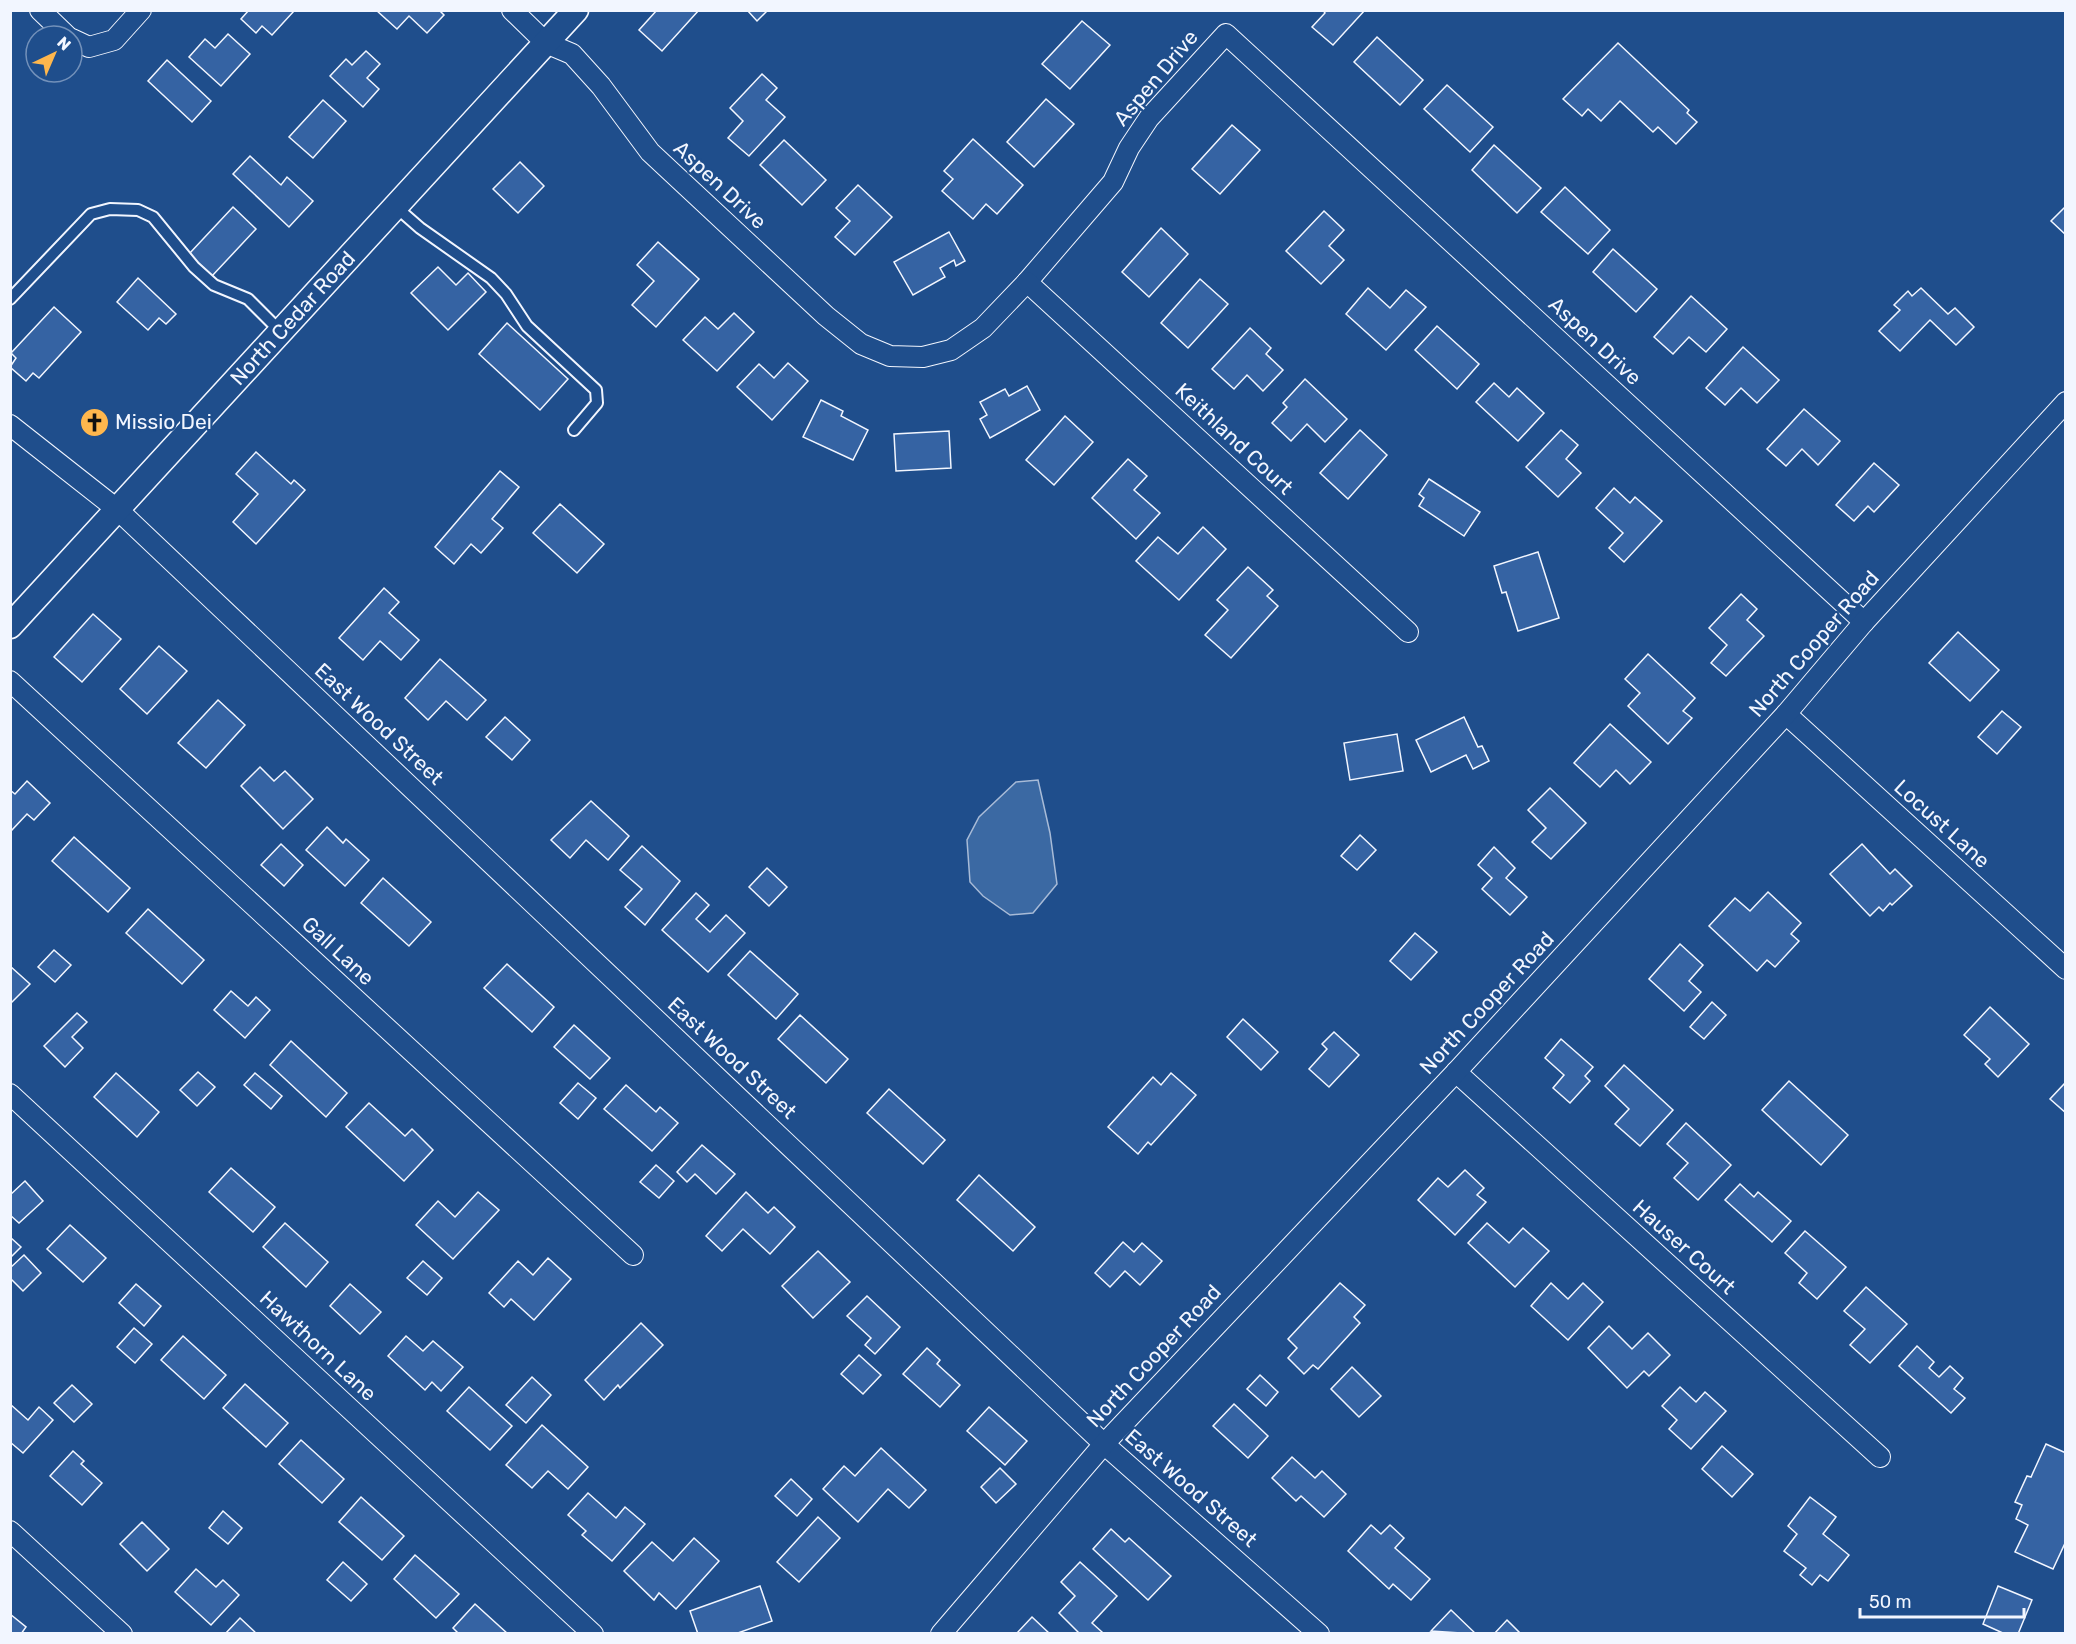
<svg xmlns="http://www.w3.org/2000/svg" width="2076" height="1644" font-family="Rubik,sans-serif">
<rect width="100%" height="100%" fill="#1f4e8c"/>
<!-- water -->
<polygon fill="#3b69a3" stroke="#a8bbd7" stroke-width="1.5" points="1038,780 1050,833 1057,884 1033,913 1010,915 983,896 970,882 967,840 979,817 1016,782"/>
<!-- building -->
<g fill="#3563a3" stroke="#f2f6ff" stroke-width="1.5">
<polygon points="249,10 294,10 294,11 272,35 262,26 256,33 241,19"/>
<polygon points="376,10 439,10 444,15 427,33 409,16 397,29"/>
<polygon points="657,10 699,10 662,51 639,30"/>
<polygon points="747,10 768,10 757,21"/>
<polygon points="1323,10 1365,10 1333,45 1312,27 1325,13"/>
<polygon points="1082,21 1110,45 1070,89 1042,64"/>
<polygon points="228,34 250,54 221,86 189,57 205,39 215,48"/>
<polygon points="1377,37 1423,80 1400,105 1354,62"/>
<polygon points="1618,43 1689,110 1687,113 1697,122 1676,144 1658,127 1653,132 1620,101 1601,121 1588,109 1582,116 1563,99"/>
<polygon points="366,51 380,64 367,78 379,89 363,107 330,76 346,59 352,65"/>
<polygon points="167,60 211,101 192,122 148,81"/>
<polygon points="762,74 777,88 766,100 785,117 749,156 728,138 743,121 730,108"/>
<polygon points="1447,85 1493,127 1470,152 1424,109"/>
<polygon points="1046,99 1074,124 1034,167 1007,142"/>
<polygon points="323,100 346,121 313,158 289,137"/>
<polygon points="1232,125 1260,150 1220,194 1192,169"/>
<polygon points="973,139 1023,185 997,214 986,204 973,219 942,191 953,179 944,171"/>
<polygon points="784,140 826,180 802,205 760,165"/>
<polygon points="1494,145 1541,188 1517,213 1472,170"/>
<polygon points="250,156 281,185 287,177 313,201 289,227 233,174"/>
<polygon points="520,162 544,186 518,213 493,189"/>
<polygon points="858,185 892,217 855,255 835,237 850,221 836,208"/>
<polygon points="1565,187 1610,230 1588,254 1541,212"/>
<polygon points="2066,206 2066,235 2051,221"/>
<polygon points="233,207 256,229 212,276 189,254"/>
<polygon points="1324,211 1344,230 1329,246 1344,260 1321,284 1286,251"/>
<polygon points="1161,228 1188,254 1149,297 1122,272"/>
<polygon points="949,232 965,261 956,266 954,260 940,268 945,277 913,295 894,262"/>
<polygon points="658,242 699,279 656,327 632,305 654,281 637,265"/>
<polygon points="1613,249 1657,289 1636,312 1593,272"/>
<polygon points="438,267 456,285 468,273 486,292 448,330 411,293"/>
<polygon points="138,278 176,314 166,324 159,318 148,330 117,302"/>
<polygon points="1200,279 1228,304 1188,348 1161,323"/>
<polygon points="1368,288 1390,308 1406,290 1426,307 1386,350 1346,314"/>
<polygon points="1921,288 1948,314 1955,308 1974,327 1956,345 1930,320 1900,351 1879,331 1900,310 1894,305 1908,291 1912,296"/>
<polygon points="1691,296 1727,329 1706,352 1689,337 1673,354 1654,337"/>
<polygon points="54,307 81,332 39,378 33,373 26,381 10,367 16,358 11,353"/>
<polygon points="734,313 754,332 717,371 683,340 705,317 718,329"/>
<polygon points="507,323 568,379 540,410 479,354"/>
<polygon points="1437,326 1479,364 1457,389 1415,350"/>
<polygon points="1250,328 1271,348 1266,354 1283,370 1263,391 1247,375 1234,389 1212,369"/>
<polygon points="1743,347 1779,380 1757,403 1741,388 1725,405 1706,388"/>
<polygon points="788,363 808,381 772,420 737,387 759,364 774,378"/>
<polygon points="1305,379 1347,419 1325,442 1307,424 1291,441 1272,423 1287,407 1283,403"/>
<polygon points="1494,383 1509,397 1517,388 1544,413 1518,441 1476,402"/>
<polygon points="1027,386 1040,410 990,438 980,419 987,415 980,402 1005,389 1009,396"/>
<polygon points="821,400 843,411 841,416 868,430 853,460 803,437"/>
<polygon points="1804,409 1840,441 1818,465 1802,449 1786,466 1767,449"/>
<polygon points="1065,416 1093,442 1054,485 1026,460"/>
<polygon points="1360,430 1387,455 1348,499 1320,473"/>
<polygon points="1561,430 1578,445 1566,459 1581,473 1558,497 1526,467"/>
<polygon points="949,431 951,468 896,471 894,434"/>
<polygon points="256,452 291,484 294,480 305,490 256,544 233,522 258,494 236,474"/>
<polygon points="1128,459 1147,476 1134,490 1160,513 1136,539 1092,498"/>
<polygon points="1874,463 1899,485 1874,512 1868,506 1854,521 1836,505"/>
<polygon points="500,471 519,487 492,519 503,528 481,553 471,544 454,564 435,547"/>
<polygon points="1429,479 1480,512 1464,536 1419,506 1424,498 1419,494"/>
<polygon points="1614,488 1630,503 1635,497 1662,521 1624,562 1609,548 1623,533 1596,508"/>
<polygon points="560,504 604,544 577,573 533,533"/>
<polygon points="1203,527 1226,549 1179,600 1136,561 1158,537 1178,554"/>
<polygon points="1538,552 1559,618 1518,631 1506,592 1502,593 1494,566"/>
<polygon points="1248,567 1273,590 1267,596 1278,606 1231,658 1205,635 1228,610 1217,600"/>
<polygon points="384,588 399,602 389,613 419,640 401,660 380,641 363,660 339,638"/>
<polygon points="1741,594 1757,609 1747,620 1764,636 1726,676 1711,663 1727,645 1709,628"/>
<polygon points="93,614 121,639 82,682 54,657"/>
<polygon points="1958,632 1999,670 1970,701 1929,663"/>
<polygon points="159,646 187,671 147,714 120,689"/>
<polygon points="1648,654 1695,698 1683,711 1692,718 1668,744 1628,706 1640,693 1625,679"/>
<polygon points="440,659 486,700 467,720 446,701 428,720 405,698"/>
<polygon points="218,700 245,725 206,768 178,743"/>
<polygon points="2002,711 2021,727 1997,754 1978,737"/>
<polygon points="505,717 530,740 512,760 486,737"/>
<polygon points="1464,717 1478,747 1482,746 1489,761 1473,769 1466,755 1431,772 1416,740"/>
<polygon points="1610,724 1651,762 1630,784 1616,770 1600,787 1574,763"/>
<polygon points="1397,734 1403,771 1350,780 1344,743"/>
<polygon points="260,767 274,781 285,771 313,799 283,829 241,786"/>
<polygon points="27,781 50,803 34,820 27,814 10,832 10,790 15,794"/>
<polygon points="1550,788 1586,823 1551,859 1532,842 1546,828 1528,810"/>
<polygon points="591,801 629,836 608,860 586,840 570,858 551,840"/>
<polygon points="327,827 343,843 346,839 369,860 345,886 306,850"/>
<polygon points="1360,835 1376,850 1357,870 1341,856"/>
<polygon points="74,837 130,888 108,912 52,861"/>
<polygon points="281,844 303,865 284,886 261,865"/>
<polygon points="1862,844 1890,874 1895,869 1912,886 1892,905 1890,903 1883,911 1879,907 1870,916 1830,874"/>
<polygon points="642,846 680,881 645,925 625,907 642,889 620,870"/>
<polygon points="1494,847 1515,868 1506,878 1527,897 1510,915 1482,889 1492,878 1478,865"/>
<polygon points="767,868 787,887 769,906 749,887"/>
<polygon points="383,878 431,922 409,946 361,903"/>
<polygon points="1768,892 1801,923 1791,934 1799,941 1775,967 1767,960 1757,971 1709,926 1735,898 1750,911"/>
<polygon points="696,893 709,905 696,919 710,932 726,915 745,933 708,972 662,930"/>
<polygon points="148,909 204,960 182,984 126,933"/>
<polygon points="1415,933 1437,952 1411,980 1390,961"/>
<polygon points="1680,944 1703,965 1689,981 1701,992 1684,1011 1649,979"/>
<polygon points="54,950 71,965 55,982 38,967"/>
<polygon points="750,951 798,994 776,1019 728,975"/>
<polygon points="507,964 554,1007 532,1032 484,988"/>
<polygon points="10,966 30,984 10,1004"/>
<polygon points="231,991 248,1006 256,997 270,1010 245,1038 214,1010"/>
<polygon points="1712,1002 1726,1015 1704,1039 1690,1027"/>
<polygon points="1990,1007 2029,1044 1998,1077 1985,1064 1990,1059 1964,1035"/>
<polygon points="77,1013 87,1022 72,1037 83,1048 65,1067 44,1046"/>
<polygon points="800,1015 848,1059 826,1083 778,1039"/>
<polygon points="1243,1019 1278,1052 1261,1070 1227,1037"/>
<polygon points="574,1025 610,1058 590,1079 554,1047"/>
<polygon points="1334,1032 1359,1055 1329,1087 1309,1069 1327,1049 1322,1044"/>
<polygon points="1561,1039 1593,1067 1585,1076 1590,1081 1570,1103 1553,1088 1564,1075 1545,1058"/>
<polygon points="291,1041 347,1093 326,1117 270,1065"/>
<polygon points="1624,1065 1673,1110 1640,1146 1615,1124 1629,1109 1605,1086"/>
<polygon points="198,1072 215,1087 197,1106 180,1090"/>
<polygon points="116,1073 159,1112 137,1137 94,1097"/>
<polygon points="255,1073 282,1096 271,1109 244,1085"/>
<polygon points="1171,1073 1196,1095 1151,1145 1148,1142 1138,1154 1108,1127 1153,1077 1161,1085"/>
<polygon points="1789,1081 1848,1135 1821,1165 1762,1110"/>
<polygon points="2066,1082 2066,1113 2050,1099"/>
<polygon points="578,1083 596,1098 578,1119 560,1103"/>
<polygon points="626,1085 656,1112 660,1107 678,1123 652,1151 604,1109"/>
<polygon points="889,1089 945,1140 923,1164 867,1113"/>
<polygon points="369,1103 405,1136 412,1129 433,1150 404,1181 346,1127"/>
<polygon points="1686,1123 1731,1165 1698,1200 1674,1178 1688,1163 1667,1144"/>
<polygon points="702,1145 735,1174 716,1194 695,1174 687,1182 677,1172"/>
<polygon points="656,1165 674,1181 659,1198 640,1182"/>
<polygon points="231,1168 275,1207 253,1232 209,1192"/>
<polygon points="1465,1170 1484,1188 1477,1195 1486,1202 1455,1235 1418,1200 1438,1178 1448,1187"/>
<polygon points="979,1175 1035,1227 1013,1251 957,1200"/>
<polygon points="25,1181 43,1201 19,1223 10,1215 10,1195"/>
<polygon points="1740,1184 1754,1197 1758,1192 1791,1221 1772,1242 1725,1200"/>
<polygon points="478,1192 499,1210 453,1259 416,1225 438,1201 455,1217"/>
<polygon points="746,1192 768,1213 774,1207 795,1227 770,1254 743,1229 722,1251 706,1236"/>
<polygon points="285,1223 328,1262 306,1287 263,1247"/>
<polygon points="1487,1223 1509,1243 1523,1228 1549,1251 1515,1287 1468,1243"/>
<polygon points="70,1225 106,1258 83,1282 47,1249"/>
<polygon points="1805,1231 1846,1267 1817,1299 1799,1283 1807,1273 1785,1253"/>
<polygon points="10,1237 21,1247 10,1258"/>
<polygon points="1123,1242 1134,1252 1142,1243 1162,1261 1140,1285 1125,1271 1110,1287 1095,1273"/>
<polygon points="818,1251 850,1282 813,1318 782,1286"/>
<polygon points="24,1255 41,1273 23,1291 10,1278 10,1268"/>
<polygon points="548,1258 571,1279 534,1320 511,1299 504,1307 489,1293 518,1261 533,1275"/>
<polygon points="423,1261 442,1278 427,1295 407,1278"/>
<polygon points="1340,1283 1365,1305 1354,1317 1360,1323 1318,1369 1313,1365 1304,1374 1288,1358 1297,1348 1288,1339"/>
<polygon points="1551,1283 1568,1299 1583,1283 1603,1302 1568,1340 1531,1306"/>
<polygon points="136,1284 161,1306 144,1326 119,1303"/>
<polygon points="350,1284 381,1312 360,1334 330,1306"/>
<polygon points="1866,1287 1907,1324 1870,1363 1850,1345 1865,1329 1844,1311"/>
<polygon points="867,1296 900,1327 875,1354 865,1345 871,1338 847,1316"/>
<polygon points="641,1323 663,1345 620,1388 618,1385 604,1400 585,1380"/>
<polygon points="1609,1326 1632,1349 1648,1333 1670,1355 1649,1376 1644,1371 1627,1388 1588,1348"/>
<polygon points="134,1328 152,1344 135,1363 117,1347"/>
<polygon points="183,1336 226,1375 204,1399 161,1360"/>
<polygon points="406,1336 423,1351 433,1341 463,1367 441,1391 432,1382 425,1390 388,1356"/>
<polygon points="1917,1346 1934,1362 1929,1368 1939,1377 1950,1366 1963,1378 1954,1389 1965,1398 1951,1413 1899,1366"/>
<polygon points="927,1348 940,1360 937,1364 960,1385 940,1407 903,1374"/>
<polygon points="859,1355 881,1375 863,1394 841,1374"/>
<polygon points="1352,1367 1381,1396 1359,1417 1331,1389"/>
<polygon points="1260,1375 1278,1392 1266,1406 1247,1389"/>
<polygon points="532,1377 551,1395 526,1423 506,1405"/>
<polygon points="245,1384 288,1423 266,1447 223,1408"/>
<polygon points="72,1385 92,1404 74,1422 54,1403"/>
<polygon points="469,1387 512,1426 490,1450 447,1411"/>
<polygon points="1680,1387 1696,1402 1705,1392 1726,1411 1691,1449 1669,1429 1677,1420 1662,1406"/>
<polygon points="10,1404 28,1420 39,1407 53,1420 23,1453 10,1442"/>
<polygon points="1234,1404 1268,1436 1248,1458 1213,1426"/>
<polygon points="989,1407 1027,1441 1005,1465 967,1431"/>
<polygon points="542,1425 588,1467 568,1489 548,1471 532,1488 506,1465"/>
<polygon points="301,1440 344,1479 322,1503 279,1464"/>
<polygon points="2046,1444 2066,1453 2066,1541 2053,1569 2015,1552 2028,1525 2016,1519 2022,1505 2015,1502 2027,1476 2031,1477"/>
<polygon points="1722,1446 1753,1474 1732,1497 1702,1469"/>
<polygon points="881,1448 926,1490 909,1508 888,1489 858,1522 823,1489 844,1466 855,1476"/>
<polygon points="73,1451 84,1461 81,1464 102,1483 82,1505 50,1476"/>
<polygon points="1292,1457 1315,1478 1322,1471 1346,1494 1324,1517 1301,1496 1296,1501 1272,1478"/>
<polygon points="1000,1468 1016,1484 996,1503 981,1487"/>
<polygon points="791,1479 812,1499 797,1516 775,1496"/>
<polygon points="588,1493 616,1518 625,1507 645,1524 612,1561 582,1535 586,1531 568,1515"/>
<polygon points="361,1497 404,1536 382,1560 339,1522"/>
<polygon points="1810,1497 1836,1517 1823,1534 1849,1555 1828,1581 1820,1575 1812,1585 1800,1575 1806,1568 1784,1551 1797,1534 1788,1526"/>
<polygon points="223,1511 242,1528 228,1544 209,1528"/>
<polygon points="818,1517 840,1538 799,1582 777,1562"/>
<polygon points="142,1522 169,1549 147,1571 120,1544"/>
<polygon points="1371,1525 1381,1534 1390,1525 1404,1538 1395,1548 1430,1579 1411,1600 1393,1584 1389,1589 1348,1551"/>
<polygon points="1111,1529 1125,1542 1129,1538 1171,1576 1148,1600 1093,1549"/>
<polygon points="694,1538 719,1561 676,1609 659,1593 654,1600 624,1571 652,1542 673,1561"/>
<polygon points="415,1555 459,1594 436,1618 394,1579"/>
<polygon points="343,1562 367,1584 351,1601 327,1580"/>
<polygon points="1080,1562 1117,1596 1092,1623 1102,1632 1100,1634 1080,1634 1059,1613 1075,1596 1061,1582"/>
<polygon points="196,1569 216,1587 223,1580 239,1595 211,1625 175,1592"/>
<polygon points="760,1586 772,1621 735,1634 698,1634 690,1611"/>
<polygon points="1998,1586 2032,1600 2018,1634 2005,1634 1983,1624"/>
<polygon points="475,1604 508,1634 459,1634 453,1628"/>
<polygon points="1451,1610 1476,1634 1431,1631"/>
<polygon points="10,1614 26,1627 21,1634 10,1634"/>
<polygon points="1032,1617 1050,1634 1016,1634"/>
<polygon points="240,1618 257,1634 225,1634"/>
<polygon points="1507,1620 1521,1634 1494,1634"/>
</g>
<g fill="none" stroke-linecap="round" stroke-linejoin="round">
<defs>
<g id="service">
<polyline points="396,207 420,228 491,278 506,294 527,326 596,390 597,403 574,430"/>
<polyline points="10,299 91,214 110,209 138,210 153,217 194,267 214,285 248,299 281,332"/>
</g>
<g id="minor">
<polyline points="40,10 67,36"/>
<polyline points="512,10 546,43 572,54 601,86 650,152 826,316 861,344 890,356 923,357 951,350 983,328 1027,282 1113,182 1129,148 1149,118 1226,34 1864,622"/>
<polyline points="72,39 89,47 114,40 141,10"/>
<polyline points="1027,282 1408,632"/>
<polyline points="10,425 118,510 1104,1444 1319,1634"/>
<polyline points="10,681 633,1255"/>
<polyline points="1786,714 2066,969"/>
<polyline points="1456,1072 1880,1457"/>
<polyline points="10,1094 593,1634"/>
<polyline points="10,1531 122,1634"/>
<polyline points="941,1634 1104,1444 1456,1072 1786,714 1864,622 2066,402"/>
</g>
<g id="tertiary">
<path id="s1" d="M10,626L576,10"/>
</g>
</defs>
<!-- service casing -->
<use href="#service" stroke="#f2f6ff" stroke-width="14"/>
<!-- minor casing -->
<use href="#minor" stroke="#f2f6ff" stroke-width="22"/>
<!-- tertiary casing -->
<use href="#tertiary" stroke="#f2f6ff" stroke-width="27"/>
<!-- service -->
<use href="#service" stroke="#1f4e8c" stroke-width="10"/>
<!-- minor -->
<use href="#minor" stroke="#1f4e8c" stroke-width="20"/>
<!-- tertiary -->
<use href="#tertiary" stroke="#1f4e8c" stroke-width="24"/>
</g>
<!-- icons -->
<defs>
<symbol id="church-disc" viewBox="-11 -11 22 22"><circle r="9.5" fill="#ffb74d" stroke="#1f4e8c"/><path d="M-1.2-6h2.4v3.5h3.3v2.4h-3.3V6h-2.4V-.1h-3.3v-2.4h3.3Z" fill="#111"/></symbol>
</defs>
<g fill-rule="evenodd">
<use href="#church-disc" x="78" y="406" width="33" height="33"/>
</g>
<g text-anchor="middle" stroke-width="4.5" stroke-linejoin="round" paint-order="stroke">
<!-- street labels -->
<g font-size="21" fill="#f2f6ff" stroke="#1f4e8c">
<text transform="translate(1156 78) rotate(-50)" y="7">Aspen Drive</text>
<text transform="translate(720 185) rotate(43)" y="7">Aspen Drive</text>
<text dy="7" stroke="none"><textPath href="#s1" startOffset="418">North Cedar Road</textPath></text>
<text transform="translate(1595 341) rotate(43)" y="7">Aspen Drive</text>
<text transform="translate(1234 439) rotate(43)" y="7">Keithland Court</text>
<text transform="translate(1814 644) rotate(-49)" y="7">North Cooper Road</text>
<text transform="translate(379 724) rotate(43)" y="7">East Wood Street</text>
<text transform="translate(1942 824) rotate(42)" y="7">Locust Lane</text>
<text transform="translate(338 951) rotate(43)" y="7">Gall Lane</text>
<text transform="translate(1487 1003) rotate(-47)" y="7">North Cooper Road</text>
<text transform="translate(732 1058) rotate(43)" y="7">East Wood Street</text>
<text transform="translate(1684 1247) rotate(42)" y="7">Hauser Court</text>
<text transform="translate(318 1346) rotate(43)" y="7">Hawthorn Lane</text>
<text transform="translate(1154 1356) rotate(-47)" y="7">North Cooper Road</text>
<text transform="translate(1191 1488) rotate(41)" y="7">East Wood Street</text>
</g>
<!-- poi labels -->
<g font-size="21" fill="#f2f6ff" stroke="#1f4e8c" text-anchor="start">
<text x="115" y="429">Missio Dei</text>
</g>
</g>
<!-- border -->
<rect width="2076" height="1644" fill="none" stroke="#f2f6ff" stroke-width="24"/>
<!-- north arrow -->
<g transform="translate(54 54) rotate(44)"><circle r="28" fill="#1f4e8c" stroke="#7391ba" stroke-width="1.5"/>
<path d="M0-4.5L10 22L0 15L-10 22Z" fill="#ffb74d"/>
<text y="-9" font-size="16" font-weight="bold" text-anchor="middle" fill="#f2f6ff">N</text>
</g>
<!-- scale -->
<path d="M1860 1608v9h164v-9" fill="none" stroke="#f2f6ff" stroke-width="3"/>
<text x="1869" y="1608" font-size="18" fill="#f2f6ff" stroke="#1f4e8c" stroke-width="4.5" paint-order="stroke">50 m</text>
</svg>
